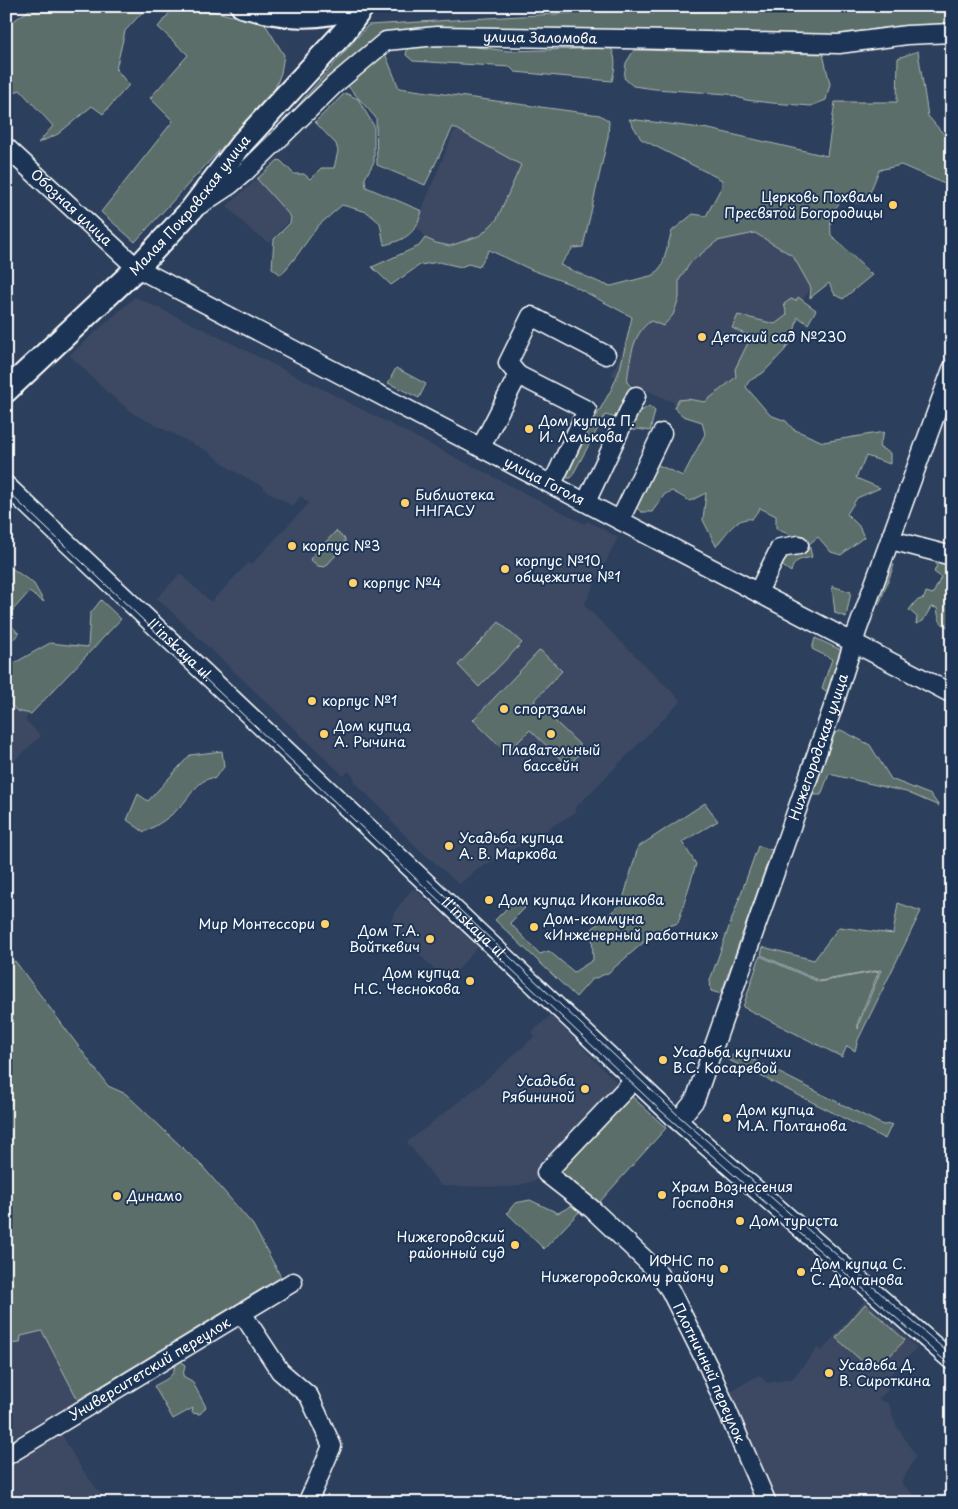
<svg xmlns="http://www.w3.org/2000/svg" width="958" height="1509" font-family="'Playpen Sans',sans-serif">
<rect width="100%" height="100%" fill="#2c3f5c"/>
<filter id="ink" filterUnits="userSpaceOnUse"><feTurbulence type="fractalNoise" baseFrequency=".02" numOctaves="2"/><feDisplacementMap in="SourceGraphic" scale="10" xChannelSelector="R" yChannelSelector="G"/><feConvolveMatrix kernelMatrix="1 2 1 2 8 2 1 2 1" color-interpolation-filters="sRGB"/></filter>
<g filter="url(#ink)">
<!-- built -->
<g fill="#3e4a63">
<polygon points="454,131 459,131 479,140 522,165 497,219 481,235 450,246 436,243 425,238 421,231 415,227"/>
<polygon points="257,179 292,217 269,243 252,231 227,206"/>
<polygon points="697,223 755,233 793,256 811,288 736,393 711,419 612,375 643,299"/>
<polygon points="135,297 205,330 324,390 585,524 587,521 618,537 584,605 681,701 574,809 576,812 533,838 478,869 459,884 420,850 390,820 391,818 353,781 355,778 348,771 344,776 157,598 180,574 211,602 248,563 251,565 309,503 300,496 293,506 263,489 264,487 232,470 209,452 134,414 107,392 70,355"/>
<polygon points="952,515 952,549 940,546"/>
<polygon points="6,682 32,710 25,720 41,736 6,768"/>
<polygon points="413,888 478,947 447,982 390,925 395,911"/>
<polygon points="551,1015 625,1091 546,1177 513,1187 441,1186 407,1142 480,1085 535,1036 532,1032"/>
<polygon points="865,1300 917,1348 882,1383 888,1390 878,1399 889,1404 895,1423 916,1456 901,1483 914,1495 910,1503 778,1503 728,1393 759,1375 767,1383 792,1379 818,1348 822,1351"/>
<polygon points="42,1331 78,1400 6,1442 6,1344 20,1343 21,1336"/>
<polygon points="60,1432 81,1468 108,1503 6,1503 6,1464"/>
</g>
<!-- green -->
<g fill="#5b6e6a" stroke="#adb6b4">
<polygon points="35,6 148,6 125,31 116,69 129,85 103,114 92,106 58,134 38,143 53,126 20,90 10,94 6,90 6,32 9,24"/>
<polygon points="175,6 192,6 265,24 284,55 281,73 274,91 135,242 101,212 173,121 150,98 188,55 158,27"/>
<polygon points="691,6 952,6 952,26 830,38 398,34 245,166 368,25"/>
<path d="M453,44L508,51L611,48C617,59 615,69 612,81L515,72L510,67L413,61L406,55L408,45Z"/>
<polygon points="634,50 823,54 830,84 826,100 811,106 772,103 746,100 728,94 655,89 633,86 624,78 626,63"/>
<path d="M384,51L399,88L600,115L609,121L608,137L583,247L573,248L560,265L603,284L611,286L654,275L662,265L672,231L693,214L706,216L722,186V180L641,139L629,119L709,129L827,156L835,102H897L898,58L918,51L928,116L952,144V187L901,165L879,170L867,200L860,203L842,200C830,214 830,218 831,235L872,275L843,299L835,295L829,283L810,298L811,288L793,256L755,233L717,241L691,262L679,280V298L673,315L663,326L651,321C632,333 630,361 627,382L634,389L632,405L640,412L649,406L655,411L650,431L638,429L634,431L625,420L605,415L571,478H562L612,388L620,369L632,317L570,284L532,270L489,250L479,267L468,264L461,267L439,262L420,265L391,285L372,267L419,246L425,238L436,243L450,246L481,235L497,219L521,165L453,127L425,185L377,165L376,118L346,84Z"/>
<path d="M345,93L358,99L374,126V162L365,178L366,187L422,211C416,234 405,240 384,245L380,223L367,212L342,205L318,226L295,258L281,275L272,268L274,239L290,223L291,217L257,179L278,160L281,161L294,174H304L310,179L321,168H334L338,151L336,144L315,122Z"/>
<path d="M798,297L816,310L808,324L798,317L792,340L784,351L763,373L749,381L746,387L770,415L786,421L793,429L823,442L884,432L879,447L890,453V464L866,456L856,478L880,488L857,498L847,514L859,526L864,537L841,555L831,552L818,537L809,544L812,557C800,560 794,559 791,572L777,562L791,535L776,529V516L760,508L752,519C735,517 726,535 716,546L703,520L706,493L690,501L672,491L665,494L652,512H641L632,503L646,488L656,464L683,476L705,434L702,422L683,416L674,408L678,400L687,399L705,402L736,377L735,369L751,337L732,328L738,315L775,324L787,315L784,304L791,299L796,301Z"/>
<polygon points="396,368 426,384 419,398 388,383"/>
<polygon points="336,531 345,539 345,545 325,567 318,566 310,559"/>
<path d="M933,558L952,562V628C939,625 939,620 937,608L931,607L923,621L916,624L917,617L909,610L916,601L924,598L926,592L933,594L941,577L934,572L937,565Z"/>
<polygon points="890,562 894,565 879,605 875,604"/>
<polygon points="6,564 34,584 44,602 29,592 6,618"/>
<polygon points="832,586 851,592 846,617 835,613"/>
<polygon points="101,600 121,619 31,714 17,711 6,700 6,664 9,666 50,643 88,647 90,614"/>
<polygon points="6,619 19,634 6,645"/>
<polygon points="499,622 522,643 479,687 458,665"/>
<polygon points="815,638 841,650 827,692 822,688 832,659 812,649"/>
<polygon points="540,650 562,671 534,701 584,749 568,766 530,730 507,753 473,720"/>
<polygon points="841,730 870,745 891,779 931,795 939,806 906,792 829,774 821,795 813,795 834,734"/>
<path d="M222,751L224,767L214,779L211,778C197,781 190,797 180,807C170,817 157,826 144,832L127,820L138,794L148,801L190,755Z"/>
<polygon points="705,803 718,821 682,842 696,864 678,923 658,930 608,973 591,980 576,997 495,920 516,899 525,908 510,923 540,954 549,951 574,972 593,960 592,929 622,903 638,847"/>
<polygon points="758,846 772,850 721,994 711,991 710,980"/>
<polygon points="898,903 921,911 858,1040 855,1051 847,1046 842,1057 743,1007 760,956 819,982 879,971 858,1022 858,1029 859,1023 881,970 820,981 761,955 763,947 814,960 839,927 893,934"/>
<polygon points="15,961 108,1086 126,1094 203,1167 253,1225 281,1277 78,1400 42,1331 21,1336 20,1343 6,1344 6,966"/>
<polygon points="738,1052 883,1125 892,1124 885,1139 727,1059"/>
<polygon points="626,1091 666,1128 596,1206 557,1167"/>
<polygon points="530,1200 558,1213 573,1205 581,1210 544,1249 507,1213 515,1203"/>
<polygon points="865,1304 905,1340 882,1364 864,1363 836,1338"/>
<path d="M178,1358L185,1365L183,1376L192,1381L206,1407L200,1414L192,1413L193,1408L173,1419L154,1386C161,1382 172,1378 174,1370C175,1364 174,1363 178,1358Z"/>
</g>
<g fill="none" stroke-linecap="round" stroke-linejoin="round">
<defs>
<g id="minor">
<path id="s1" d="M6,147L137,268L952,694"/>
<path id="s2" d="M198,206L230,185L245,172L335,84L386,41L437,36L624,39L839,44L907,35L952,33"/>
<polyline points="518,375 508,363 531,316 606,355"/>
<polyline points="481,447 518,375 587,410 552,484"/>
<path id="s3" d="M6,485L678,1121L952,1361"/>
<polyline points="586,502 636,396"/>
<polyline points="620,520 662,433"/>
<polyline points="891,540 952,556"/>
<polyline points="758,592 780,548 799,545"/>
<path id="s4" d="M634,1080L546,1173L592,1209L655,1269L670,1290L709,1368L767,1503"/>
<path id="s5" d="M678,1121L695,1100L832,710L857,631L952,369"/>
<polyline points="242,1313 280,1371 309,1396 332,1446 315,1486 307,1503"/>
<path id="s6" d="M6,1456L293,1282"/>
</g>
<g id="major">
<path d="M242,6C284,17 317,21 358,6"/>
<path id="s7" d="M6,391L137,268L191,210L242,143L344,32L363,6"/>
</g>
</defs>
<!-- minor casing -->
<use href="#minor" stroke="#fff" stroke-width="21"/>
<!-- major casing -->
<use href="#major" stroke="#fff" stroke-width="26"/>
<!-- minor -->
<use href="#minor" stroke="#1d3557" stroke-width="18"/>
<!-- major -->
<use href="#major" stroke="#1d3557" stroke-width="22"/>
<!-- tram -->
<g stroke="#fff" stroke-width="1">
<polyline points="6,490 660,1110 952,1367"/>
<polyline points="428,880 681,1118 952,1356"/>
</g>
</g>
</g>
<!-- markers -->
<g fill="#ffd166" stroke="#1d3557" stroke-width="2">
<circle cx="893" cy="205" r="5"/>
<circle cx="702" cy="337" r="5"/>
<circle cx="529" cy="429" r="5"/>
<circle cx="405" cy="503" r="5"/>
<circle cx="292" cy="546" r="5"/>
<circle cx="505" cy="569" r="5"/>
<circle cx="353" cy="583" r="5"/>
<circle cx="312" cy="701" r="5"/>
<circle cx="504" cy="709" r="5"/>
<circle cx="324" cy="734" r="5"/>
<circle cx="551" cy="734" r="5"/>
<circle cx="449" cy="846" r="5"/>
<circle cx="489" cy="900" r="5"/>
<circle cx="325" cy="924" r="5"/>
<circle cx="534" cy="927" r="5"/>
<circle cx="430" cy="939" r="5"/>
<circle cx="470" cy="981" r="5"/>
<circle cx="663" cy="1060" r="5"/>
<circle cx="585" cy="1089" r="5"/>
<circle cx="727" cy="1118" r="5"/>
<circle cx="662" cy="1195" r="5"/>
<circle cx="117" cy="1196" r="5"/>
<circle cx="740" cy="1221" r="5"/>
<circle cx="515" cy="1245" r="5"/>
<circle cx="724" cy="1269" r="5"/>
<circle cx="801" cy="1272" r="5"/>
<circle cx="829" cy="1373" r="5"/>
</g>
<g text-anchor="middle" stroke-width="4" stroke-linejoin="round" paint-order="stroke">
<!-- street labels -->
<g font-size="14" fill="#fff" stroke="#1d3557">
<text dy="5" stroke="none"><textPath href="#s2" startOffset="405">улица Заломова</textPath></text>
<text dy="5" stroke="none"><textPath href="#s7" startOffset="262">Малая Покровская улица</textPath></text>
<text dy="5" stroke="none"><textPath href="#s1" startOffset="89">Обозная улица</textPath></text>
<text dy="5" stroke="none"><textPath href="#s1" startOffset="638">улица Гоголя</textPath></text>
<text dy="5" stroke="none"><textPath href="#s3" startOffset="240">Il'inskaya ul.</textPath></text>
<text dy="5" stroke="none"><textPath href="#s5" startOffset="401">Нижегородская улица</textPath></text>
<text dy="5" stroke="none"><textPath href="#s3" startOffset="645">Il'inskaya ul.</textPath></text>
<text dy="5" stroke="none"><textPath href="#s6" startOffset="168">Университетский переулок</textPath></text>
<text dy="5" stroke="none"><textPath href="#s4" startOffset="391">Плотничный переулок</textPath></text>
</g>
<!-- poi labels -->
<g font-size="14" fill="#fff" stroke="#1d3557" text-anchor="start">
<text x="883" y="202" text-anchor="end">Церковь Похвалы<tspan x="883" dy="16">Пресвятой Богородицы</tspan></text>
<text x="712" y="342">Детский сад №230</text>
<text x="539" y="426">Дом купца П.<tspan x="539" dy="16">И. Лелькова</tspan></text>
<text x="415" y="500">Библиотека<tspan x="415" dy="16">ННГАСУ</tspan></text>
<text x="302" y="551">корпус №3</text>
<text x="515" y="566">корпус №10,<tspan x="515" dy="16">общежитие №1</tspan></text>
<text x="363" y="588">корпус №4</text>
<text x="322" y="706">корпус №1</text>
<text x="514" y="714">спортзалы</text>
<text x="334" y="731">Дом купца<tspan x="334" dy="16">А. Рычина</tspan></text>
<text x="551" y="755" text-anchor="middle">Плавательный<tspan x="551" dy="16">бассейн</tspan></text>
<text x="459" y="843">Усадьба купца<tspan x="459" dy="16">А. В. Маркова</tspan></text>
<text x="499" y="905">Дом купца Иконникова</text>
<text x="544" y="924">Дом-коммуна<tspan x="544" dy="16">«Инженерный работник»</tspan></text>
<text x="315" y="929" text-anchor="end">Мир Монтессори</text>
<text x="420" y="936" text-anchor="end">Дом Т.А.<tspan x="420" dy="16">Войткевич</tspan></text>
<text x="460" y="978" text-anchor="end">Дом купца<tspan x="460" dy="16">Н.С. Чеснокова</tspan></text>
<text x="673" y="1057">Усадьба купчихи<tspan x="673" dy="16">В.С. Косаревой</tspan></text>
<text x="575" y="1086" text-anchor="end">Усадьба<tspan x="575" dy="16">Рябининой</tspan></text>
<text x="737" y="1115">Дом купца<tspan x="737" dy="16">М.А. Полтанова</tspan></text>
<text x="672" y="1192">Храм Вознесения<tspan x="672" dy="16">Господня</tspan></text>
<text x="127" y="1201">Динамо</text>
<text x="750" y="1226">Дом туриста</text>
<text x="505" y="1242" text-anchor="end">Нижегородский<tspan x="505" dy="16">районный суд</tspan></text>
<text x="714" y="1266" text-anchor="end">ИФНС по<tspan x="714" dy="16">Нижегородскому району</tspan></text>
<text x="811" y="1269">Дом купца С.<tspan x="811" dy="16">С. Долганова</tspan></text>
<text x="839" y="1370">Усадьба Д.<tspan x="839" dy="16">В. Сироткина</tspan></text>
</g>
</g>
<!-- margin -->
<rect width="958" height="1509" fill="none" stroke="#1d3557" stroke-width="25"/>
<rect x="12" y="12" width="933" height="1484" fill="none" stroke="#fff" stroke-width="2" filter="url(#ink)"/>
</svg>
